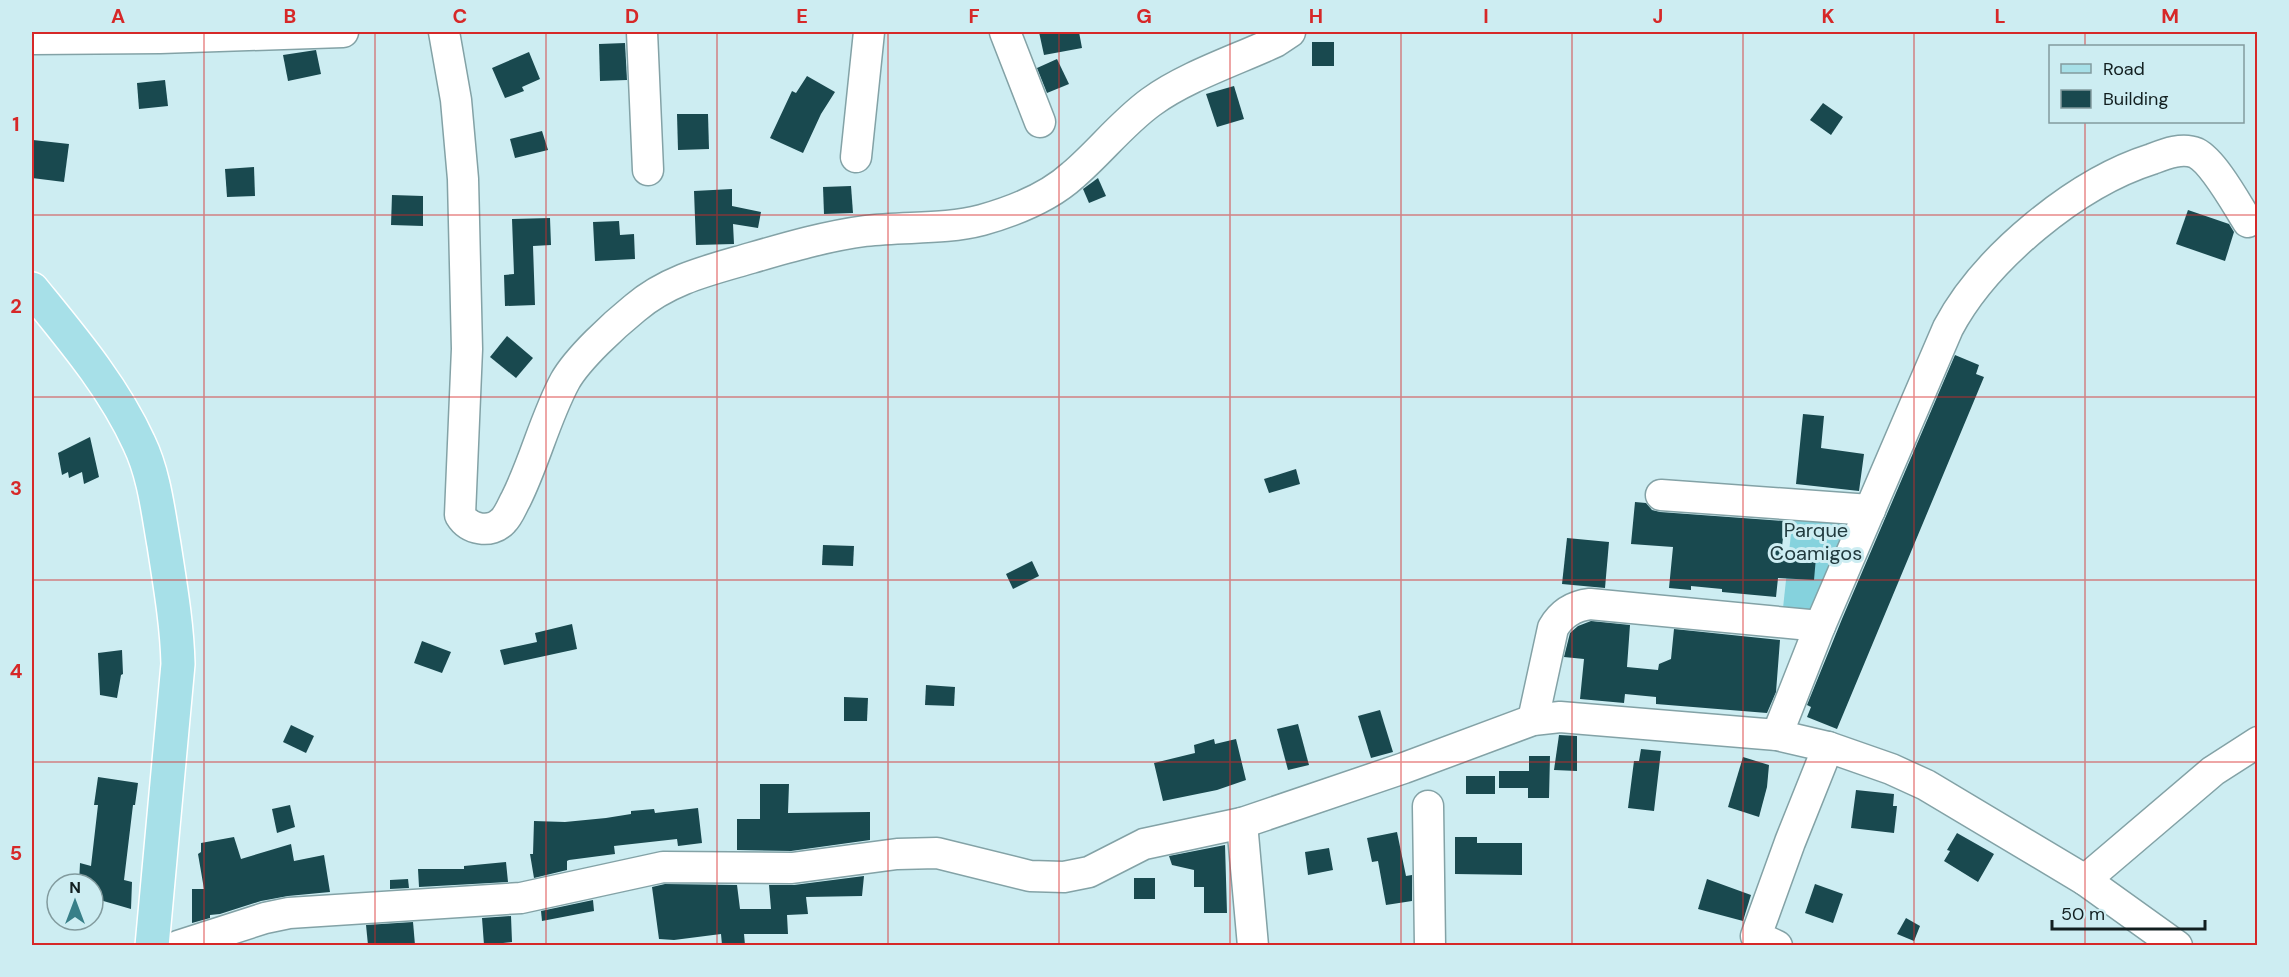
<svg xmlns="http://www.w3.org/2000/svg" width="2289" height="977" font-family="'DM Sans',sans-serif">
<rect width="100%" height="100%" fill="#cdedf2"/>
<!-- green -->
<polygon fill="#85d2dd" points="1793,515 1852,517 1817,612 1783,608"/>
<!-- building -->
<g fill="#19494f">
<polygon points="1039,32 1079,32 1082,48 1044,55"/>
<rect x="1312" y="42" width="22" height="24"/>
<polygon points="625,43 627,80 600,81 599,44"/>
<polygon points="316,50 321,74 288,81 283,55"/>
<polygon points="529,52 540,79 522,87 524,91 505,98 492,68"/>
<polygon points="1057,59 1069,84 1047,93 1037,68"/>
<polygon points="807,76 835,92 821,114 803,153 770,138 792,91 796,93"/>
<polygon points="165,80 168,106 139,109 137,83"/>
<polygon points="1234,86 1244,119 1217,127 1206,94"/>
<polygon points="1823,103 1843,117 1831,135 1810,120"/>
<polygon points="677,114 708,114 709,149 678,150"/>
<polygon points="542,131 548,150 515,158 510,139"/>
<polygon points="33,140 69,144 64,182 32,178"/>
<polygon points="254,167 255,196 227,197 225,169"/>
<polygon points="1098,178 1106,196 1089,203 1083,189"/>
<polygon points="851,186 853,213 824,214 823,187"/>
<polygon points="732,189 732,206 761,212 758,228 733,224 734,244 696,245 694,191"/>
<polygon points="392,195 423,196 423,226 391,225"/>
<polygon points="2188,210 2229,224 2234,232 2225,261 2176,244"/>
<polygon points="550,218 551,245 533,246 535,305 505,306 504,275 514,274 512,219"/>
<polygon points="619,221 620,235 634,234 635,259 595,261 593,222"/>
<polygon points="507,336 533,358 516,378 490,357"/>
<polygon points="1955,355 1979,365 1976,374 1984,377 1837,729 1807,717 1811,707 1807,705 1842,619"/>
<polygon points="1803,414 1824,416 1821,448 1864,454 1859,491 1796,484"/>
<polygon points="90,437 99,477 84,484 82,472 69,478 68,472 62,475 58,453"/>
<polygon points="1296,469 1300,484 1269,493 1264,479"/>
<polygon points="1635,502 1646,503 1652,510 1660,512 1785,521 1781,555 1816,557 1814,580 1778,578 1776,597 1722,592 1722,589 1691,586 1691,590 1669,588 1673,547 1631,544"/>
<polygon points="1567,538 1609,542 1605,588 1562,584"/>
<polygon points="823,545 854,546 853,566 822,565"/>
<polygon points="1032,561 1039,576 1013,589 1006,574"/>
<polygon points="1591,621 1630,625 1627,667 1658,670 1659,664 1671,659 1674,629 1780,640 1776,692 1767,713 1656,704 1656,697 1625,694 1624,703 1580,699 1584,659 1564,657 1570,633 1578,626"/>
<polygon points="572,624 577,649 504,665 500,650 537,642 535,633"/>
<polygon points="422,641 451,652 442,673 414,663"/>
<polygon points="122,650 123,674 121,675 117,698 100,695 98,653"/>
<polygon points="926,685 955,687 954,706 925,705"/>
<polygon points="844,697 868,698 867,721 844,721"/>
<polygon points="1380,710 1393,752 1371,758 1358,716"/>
<polygon points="1298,724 1309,765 1288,770 1277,729"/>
<polygon points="291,725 314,736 306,753 283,742"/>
<polygon points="1559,735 1577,736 1577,771 1554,770"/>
<polygon points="1214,739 1215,744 1236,739 1246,780 1217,790 1163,801 1154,763 1195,753 1194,745"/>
<polygon points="1641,749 1661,751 1654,811 1628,808 1634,761 1639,761"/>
<polygon points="1529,756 1550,756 1549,798 1528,798 1528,788 1499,788 1499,771 1529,771"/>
<polygon points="1743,757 1769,765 1767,787 1759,817 1728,807"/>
<rect x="1466" y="776" width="29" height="18"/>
<polygon points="98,777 138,783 135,805 133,805 124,880 132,882 131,909 93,898 93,884 79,884 80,863 91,866 98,805 94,805"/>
<polygon points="760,784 789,784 788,813 870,812 870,840 791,851 737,850 737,819 760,819"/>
<polygon points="1856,790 1894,794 1893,806 1897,806 1894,833 1851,828"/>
<polygon points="290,805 295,827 277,833 272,809"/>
<polygon points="698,808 702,843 678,846 677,839 614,846 615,854 569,860 567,861 567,870 534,878 530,854 533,854 534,821 565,822 606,818 631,814 631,811 654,809 655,813"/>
<polygon points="1397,832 1406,876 1412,875 1412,901 1386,905 1378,861 1372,862 1367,838"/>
<polygon points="1957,833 1994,854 1978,882 1944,861 1950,851 1947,850"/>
<polygon points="234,837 241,859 291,844 294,861 324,855 330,892 288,896 261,901 220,914 210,915 210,918 192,923 192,889 204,889 198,854 201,852 201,843"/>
<polygon points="1455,837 1477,837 1477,843 1522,843 1522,875 1455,874"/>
<polygon points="1225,845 1227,913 1204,913 1204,887 1194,887 1194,870 1172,865 1169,856"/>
<polygon points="1329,848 1333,870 1308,875 1305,852"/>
<polygon points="506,862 508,882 419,887 418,869 464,869 464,866"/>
<polygon points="864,876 862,896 806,897 808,914 787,915 788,934 744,934 745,945 722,945 721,934 674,940 659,939 652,887 665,884 737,885 740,909 771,909 769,885 794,885"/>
<rect x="1134" y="878" width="21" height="21"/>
<polygon points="408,879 409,888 390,889 390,880"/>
<polygon points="1707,879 1751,895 1743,921 1698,909"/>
<polygon points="1815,884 1843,894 1833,923 1805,913"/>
<polygon points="593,900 594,911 542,921 541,911"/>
<polygon points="511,916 512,942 503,943 503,945 484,945 482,918"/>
<polygon points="1906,918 1920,926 1914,941 1897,934"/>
<polygon points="413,922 415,945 368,945 366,925"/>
</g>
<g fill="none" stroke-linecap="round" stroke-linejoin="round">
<defs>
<g id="minor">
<path d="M444,32L456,100L463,179L467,349L460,515C469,530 491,534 503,521C509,515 512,506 516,499C535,461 545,418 565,381C578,358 614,325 635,308C669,279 710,270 751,258C789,247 827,236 865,231C904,226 944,230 982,220C1014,211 1049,197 1073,175C1100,152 1122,123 1151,102C1185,77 1236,60 1275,42L1290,32"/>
<polyline points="642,32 648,170"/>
<polyline points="1005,32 1040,122"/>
<polyline points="32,39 160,38 343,32"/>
<polyline points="856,157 869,32"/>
<polyline points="1661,495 1870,510"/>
<path d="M1533,720L1553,628C1561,614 1573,606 1590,604L1820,626"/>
<path d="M1777,735L1820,626L1948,328C1985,258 2076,183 2152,159C2165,154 2182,147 2196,153C2214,162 2237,205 2248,222"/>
<polyline points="1428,806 1430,946"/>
<polyline points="1242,823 1253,946"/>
<polyline points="2085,880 2213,771 2258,742"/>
<polyline points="178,946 265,918 289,913 521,898 663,867 792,868 897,854 937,853 1030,876 1064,877 1089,872 1144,844 1242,823 1404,768 1533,720 1560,717 1777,735 1828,747 1891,769 1926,785 2085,880 2177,946"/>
<polyline points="1777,946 1756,936 1790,842 1828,747"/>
</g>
<path id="major" d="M32,289C71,337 113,386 139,443C154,474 158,511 164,545C170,584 177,624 178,664L152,946"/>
</defs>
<!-- minor casing -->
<use href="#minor" stroke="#83a2a6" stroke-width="33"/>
<!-- major casing -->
<use href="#major" stroke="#fff" stroke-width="36"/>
<!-- minor -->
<use href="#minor" stroke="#fff" stroke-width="30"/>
<!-- major -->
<use href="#major" stroke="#a7e0e8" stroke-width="33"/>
</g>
<!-- grid -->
<path fill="none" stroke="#d62828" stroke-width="1.5" stroke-opacity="0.55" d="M204,32V946M375,32V946M546,32V946M717,32V946M888,32V946M1059,32V946M1230,32V946M1401,32V946M1572,32V946M1743,32V946M1914,32V946M2085,32V46M2085,122V946M32,215H2258M32,397H2258M32,580H2258M32,762H2258"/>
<g text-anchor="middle" stroke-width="6" stroke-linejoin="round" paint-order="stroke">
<!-- park labels -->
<g font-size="20" fill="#213a3e" stroke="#cdedf2">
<text x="1816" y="537">Parque<tspan x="1816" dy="23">Coamigos</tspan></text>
</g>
</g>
<!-- border -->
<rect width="2289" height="977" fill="none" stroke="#cdedf2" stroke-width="66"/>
<!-- legend -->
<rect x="2049" y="45" width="195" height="78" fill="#cdedf2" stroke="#829b9e" stroke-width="1.5"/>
<rect x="2061" y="64" width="30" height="9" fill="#a7e0e8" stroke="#829b9e" stroke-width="1.5"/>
<text x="2103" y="75" font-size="18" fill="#121f20">Road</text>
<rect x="2061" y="90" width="30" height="18" fill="#19494f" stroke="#829b9e" stroke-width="1.5"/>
<text x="2103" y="105" font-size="18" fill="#121f20">Building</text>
<!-- north arrow -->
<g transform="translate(75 902)"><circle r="28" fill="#cdedf2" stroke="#829b9e" stroke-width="1.5"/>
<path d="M0-4.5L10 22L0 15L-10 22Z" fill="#387f88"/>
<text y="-9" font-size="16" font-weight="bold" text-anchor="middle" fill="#121f20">N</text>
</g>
<!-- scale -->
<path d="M2052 920v9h153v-9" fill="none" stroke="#121f20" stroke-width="3"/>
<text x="2061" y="920" font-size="18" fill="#121f20" stroke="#cdedf2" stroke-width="4.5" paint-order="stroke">50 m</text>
<rect x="33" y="33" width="2223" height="911" fill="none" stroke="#d62828" stroke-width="2"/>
<g font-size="20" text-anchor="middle" font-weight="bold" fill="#d62828">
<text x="118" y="23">A</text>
<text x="290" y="23">B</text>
<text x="460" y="23">C</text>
<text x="632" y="23">D</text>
<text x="802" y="23">E</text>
<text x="974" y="23">F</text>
<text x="1144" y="23">G</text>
<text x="1316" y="23">H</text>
<text x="1486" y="23">I</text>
<text x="1658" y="23">J</text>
<text x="1828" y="23">K</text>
<text x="2000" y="23">L</text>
<text x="2170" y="23">M</text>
<text x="16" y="131">1</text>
<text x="16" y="313">2</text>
<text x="16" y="495">3</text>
<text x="16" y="678">4</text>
<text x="16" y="860">5</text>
</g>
</svg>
